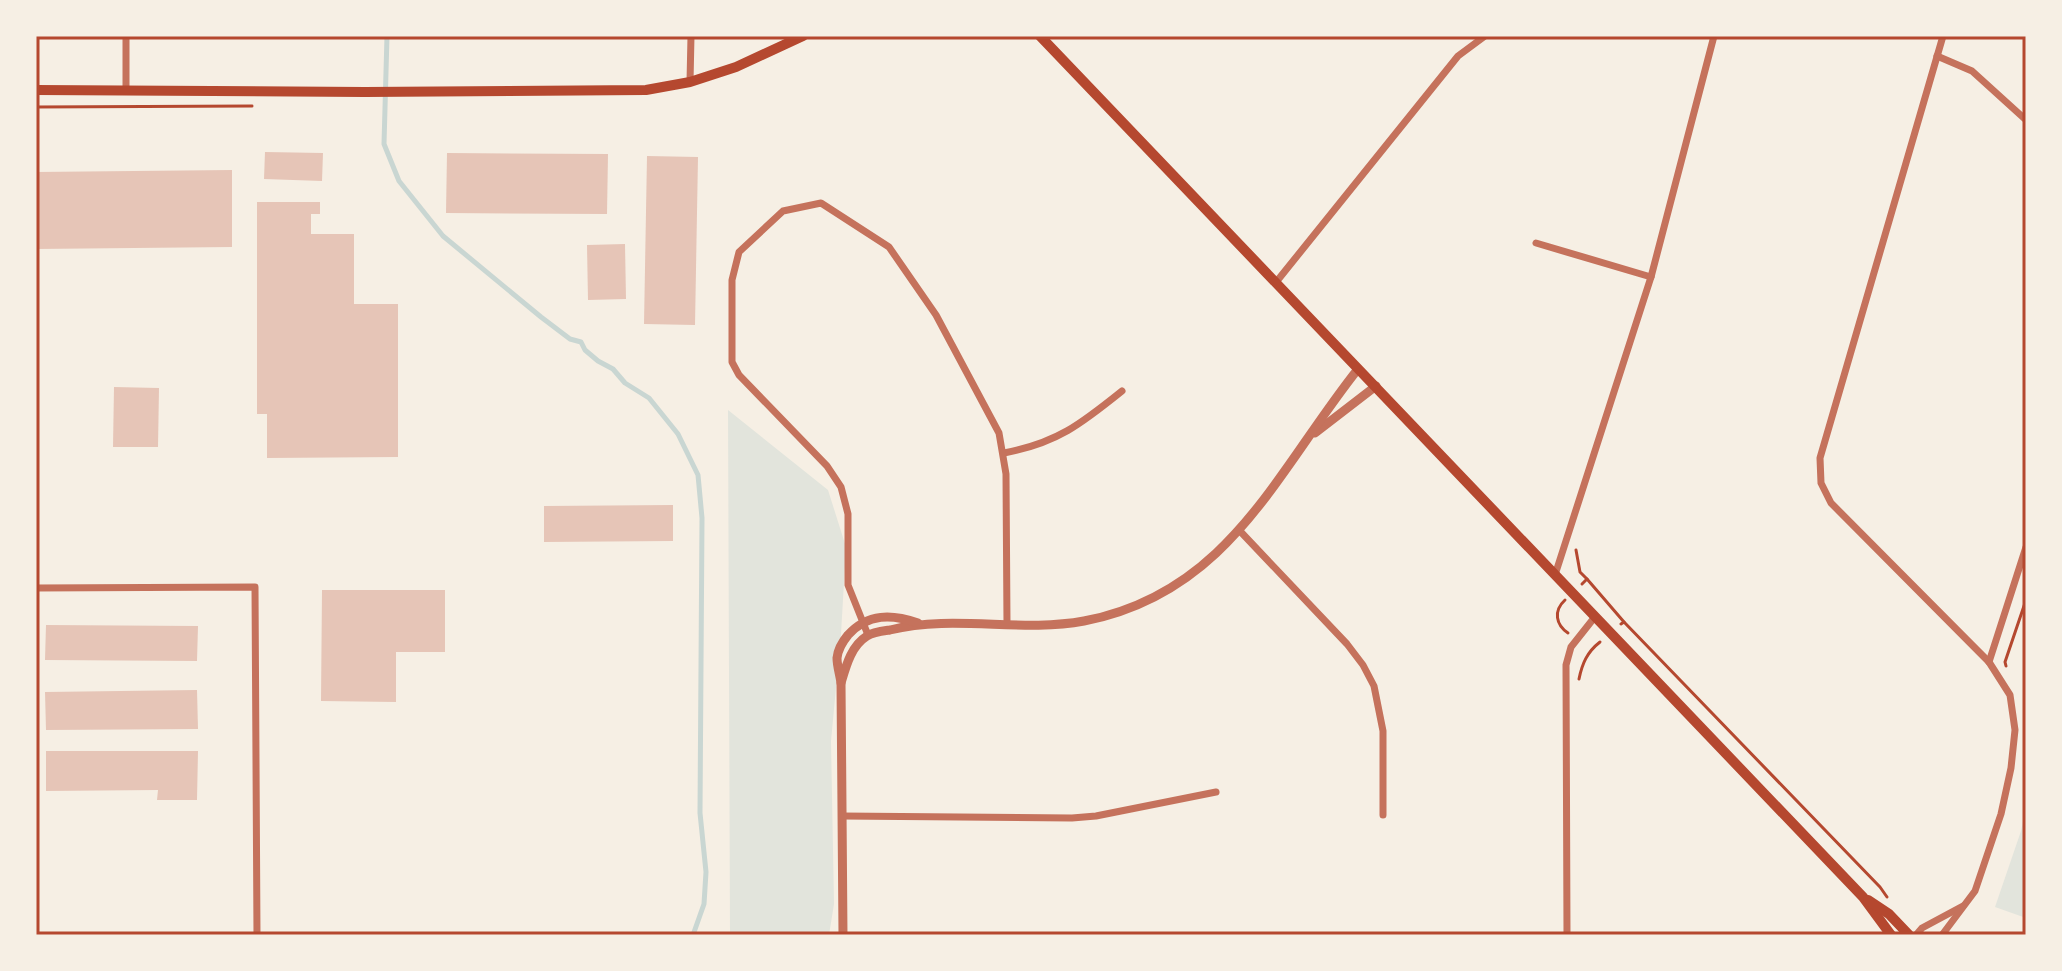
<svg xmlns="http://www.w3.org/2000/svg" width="2062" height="971" font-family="Quicksand,sans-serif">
<rect width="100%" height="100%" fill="#f6efe4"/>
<!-- green -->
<g fill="#e2e4dc">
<polygon points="728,410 828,490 846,547 841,634 831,741 834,904 829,935 730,935"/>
<polygon points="2026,807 2026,918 1995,907 2021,831"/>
</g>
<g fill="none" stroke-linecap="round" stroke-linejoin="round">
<!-- stream -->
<polyline stroke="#c9d6d2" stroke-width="5" points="387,36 384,144 399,181 443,236 541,317 570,339 581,342 585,350 598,361 613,369 625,383 649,398 678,434 698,475 702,518 700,813 706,872 704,904 693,935"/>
</g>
<!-- building -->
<g fill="#e6c5b7">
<polygon points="265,152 323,153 322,181 264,179"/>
<polygon points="447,153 608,154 607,214 446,213"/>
<polygon points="647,156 698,157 695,325 644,324"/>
<polygon points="232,170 232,247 36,249 36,172"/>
<polygon points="257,202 320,202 320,214 311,214 311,234 354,234 354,304 398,304 398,457 267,458 267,414 257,414"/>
<polygon points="625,244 626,299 588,300 587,245"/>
<polygon points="114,387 159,388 158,447 113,447"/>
<polygon points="673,505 673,541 544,542 544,506"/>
<polygon points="322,590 445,590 445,652 396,652 396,702 321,701"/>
<polygon points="46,625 198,626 197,661 45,660"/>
<polygon points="197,690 198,729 46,730 45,692"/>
<polygon points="46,751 198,751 197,800 157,800 158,790 46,791"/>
</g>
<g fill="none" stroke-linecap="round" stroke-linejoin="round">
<!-- path -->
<g stroke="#b5482f" stroke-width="3">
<polyline points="36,107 252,106"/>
<polyline points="1576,550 1580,572 1587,579"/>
<polyline points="1582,584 1587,579 1624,622"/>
<path d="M1565,600C1553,611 1556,625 1568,633"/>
<polyline points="1621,624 1624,622 1880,887 1887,897"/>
<polyline points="2006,666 2005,662 2026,600"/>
<path d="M1579,679C1582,664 1587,652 1600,642"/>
</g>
<!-- minor -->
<g stroke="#c5725c" stroke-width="7">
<polyline points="1937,56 1972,71 2026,120"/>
<polyline points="690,82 691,36"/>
<polyline points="126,89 126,36"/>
<polyline points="1536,243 1651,277"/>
<polyline points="1277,281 1458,56 1485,36"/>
<path d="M1004,453C1057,443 1081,424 1122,391"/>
<polyline points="1239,530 1347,644 1363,665 1374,686 1383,731 1383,815"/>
<polyline points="1555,575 1651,277 1714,36"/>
<polyline points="36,588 255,587 257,935"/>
<polyline points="868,635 848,585 848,514 841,487 827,466 739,375 732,362 732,280 739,252 783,211 821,203 889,247 936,315 999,433 1006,474 1007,624"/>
<polyline points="1989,662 2026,547"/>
<polyline points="842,816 1072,818 1096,816 1216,792"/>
<polyline points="1567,935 1566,665 1571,647 1594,618"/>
<polyline points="1916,935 1922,928 1963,906"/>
<polyline points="1942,935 1975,891 2001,814 2011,768 2015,730 2010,695 1989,662 1831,503 1821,483 1820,458 1943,36"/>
</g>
<!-- tertiary -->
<g stroke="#c5725c" stroke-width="9">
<polyline points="1315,433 1376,386"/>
<path d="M841,683C846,666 851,646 867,636C873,632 883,631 890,630C954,614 1020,633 1084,621C1229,593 1276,472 1358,369"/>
<path d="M843,935L841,683C840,675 837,666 837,658C838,649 843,641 848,635C868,613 892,614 918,623"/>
</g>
<!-- secondary -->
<g stroke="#b5482f" stroke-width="10">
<polyline points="1040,36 1863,897 1891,935"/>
<polyline points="36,90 365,92 646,90 690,82 736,67 803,36"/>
<polyline points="1868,900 1889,914 1909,935"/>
</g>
</g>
<!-- border -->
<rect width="2062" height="971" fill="none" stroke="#f6efe4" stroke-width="76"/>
<rect x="38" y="38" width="1986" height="895" fill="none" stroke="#b5482f" stroke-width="3"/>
</svg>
